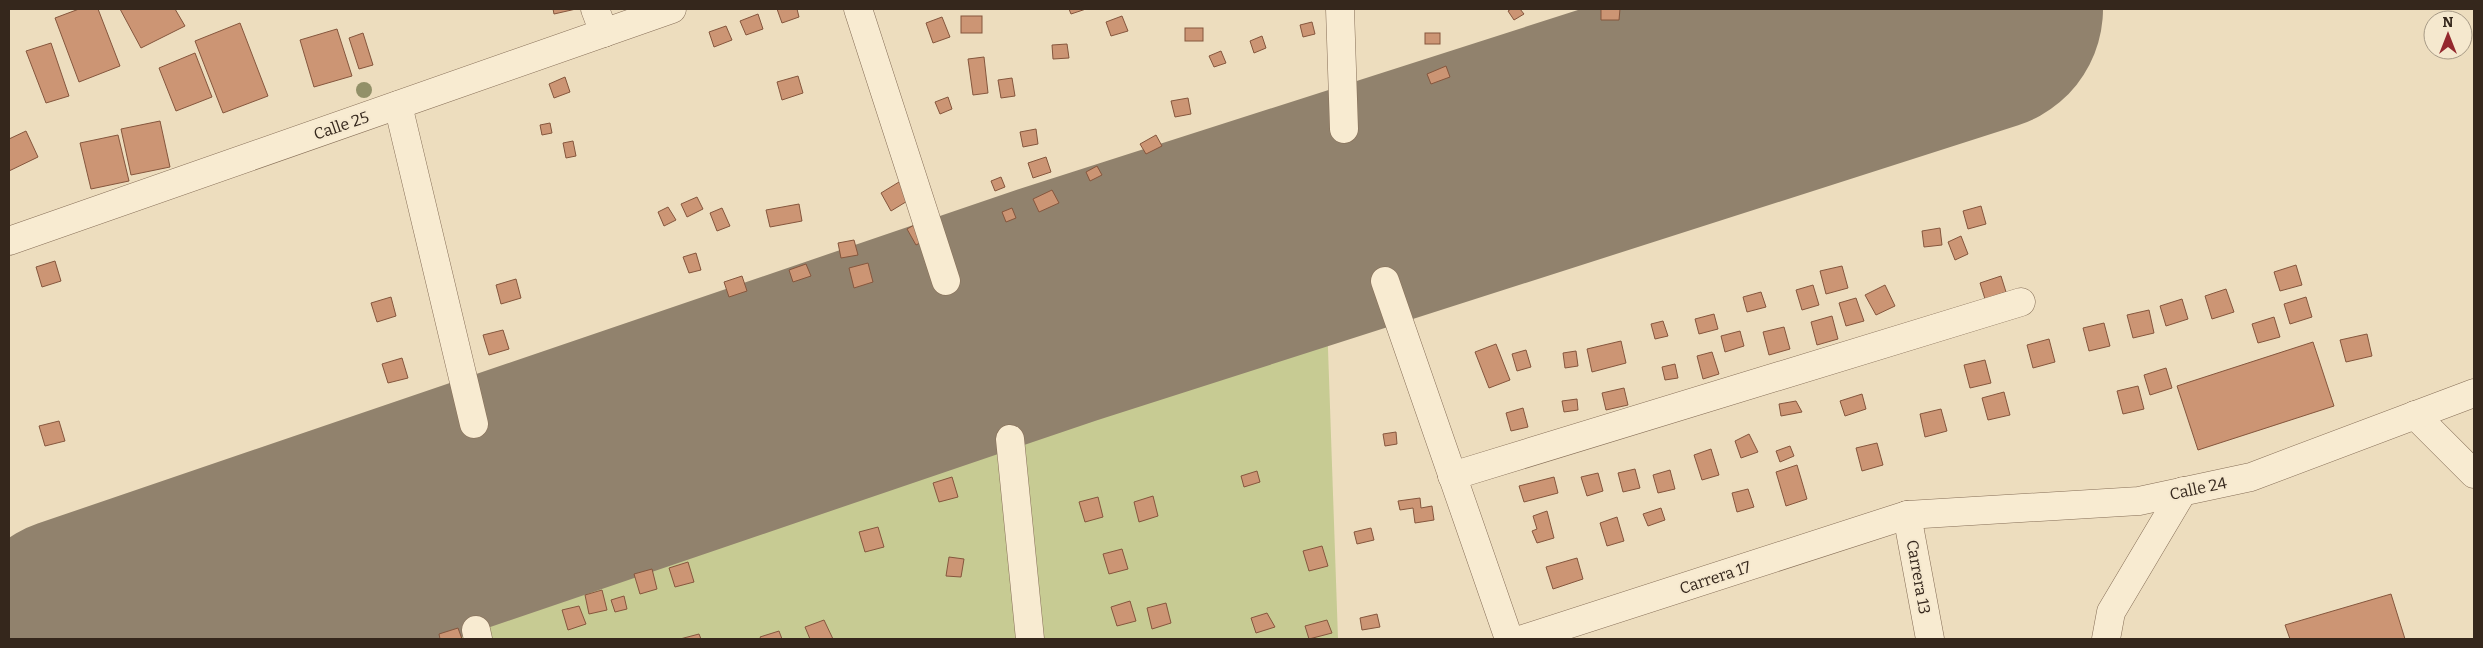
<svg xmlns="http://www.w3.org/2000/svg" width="2483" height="648" font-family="Bitter,serif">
<rect width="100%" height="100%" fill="#edddbe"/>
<!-- green -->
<polygon fill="#c7cb93" points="1326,291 1338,639 398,639"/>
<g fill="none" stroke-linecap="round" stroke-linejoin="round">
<!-- runway -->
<polyline stroke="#91826d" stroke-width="244" points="77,639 1057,305 1981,9"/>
</g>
<!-- building -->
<g fill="#cc9574" stroke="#85563d">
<polygon points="79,9 98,9 120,66 79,82 55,18"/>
<polygon points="120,9 175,9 185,26 141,48"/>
<polygon points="553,9 576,9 554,14"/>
<polygon points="777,9 797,9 799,17 782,23"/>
<polygon points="1069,9 1086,9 1071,14"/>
<polygon points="1511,9 1520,9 1524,14 1514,20 1508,11"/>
<polygon points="1601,9 1620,9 1619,20 1601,20"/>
<polygon points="758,14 763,29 746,35 740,21"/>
<rect x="961" y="16" width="21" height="17"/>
<polygon points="1122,16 1128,31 1111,36 1106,22"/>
<polygon points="942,17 950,37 933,43 926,23"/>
<polygon points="1312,22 1315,34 1303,37 1300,25"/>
<polygon points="240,23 268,96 223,113 195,41"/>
<polygon points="726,26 732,40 714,47 709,32"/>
<rect x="1185" y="28" width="18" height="13"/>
<polygon points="337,29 352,76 314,87 300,40"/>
<polygon points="363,33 373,65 359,69 349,38"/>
<rect x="1425" y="33" width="15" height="11"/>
<polygon points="1262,36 1266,48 1254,53 1250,41"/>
<polygon points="51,43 69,96 46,103 26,51"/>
<polygon points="1067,44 1069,58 1053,59 1052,45"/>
<polygon points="1221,51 1226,63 1214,67 1209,56"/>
<polygon points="195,53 212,97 176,111 159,68"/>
<polygon points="984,57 988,93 973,95 968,59"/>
<polygon points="1446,66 1450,77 1431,84 1427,74"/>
<polygon points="798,76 803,93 782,100 777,82"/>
<polygon points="565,77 570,92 554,98 549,84"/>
<polygon points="1012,78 1015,96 1001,98 998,80"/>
<polygon points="948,97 952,109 940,114 935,102"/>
<polygon points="1188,98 1191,114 1175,117 1171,101"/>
<polygon points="160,121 170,167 131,175 121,129"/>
<polygon points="550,123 552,133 542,135 540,125"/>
<polygon points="1036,129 1038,144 1023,147 1020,132"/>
<polygon points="26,131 38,157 9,171 9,139"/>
<polygon points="118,135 129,181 91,189 80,143"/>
<polygon points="1156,135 1162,146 1146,154 1140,144"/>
<polygon points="573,141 576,156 566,158 563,143"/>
<polygon points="1046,157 1051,172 1033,178 1028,163"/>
<polygon points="1097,166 1102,175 1090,181 1086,172"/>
<polygon points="1001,177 1005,187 995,191 991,181"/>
<polygon points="899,182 909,200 891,211 881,193"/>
<polygon points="1052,190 1059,203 1039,212 1033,199"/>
<polygon points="697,197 703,209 687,217 681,204"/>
<polygon points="799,204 802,221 770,227 766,210"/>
<polygon points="1981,206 1986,224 1968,229 1963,211"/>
<polygon points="668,207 676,220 664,226 658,212"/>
<polygon points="722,208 730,226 717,231 710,213"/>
<polygon points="1012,208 1016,218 1006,222 1002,212"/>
<polygon points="916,224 926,240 916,245 907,229"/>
<polygon points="1940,228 1942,245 1924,247 1922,231"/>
<polygon points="1961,236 1968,254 1955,260 1948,242"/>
<polygon points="854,240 858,255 841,258 838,243"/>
<polygon points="696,253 701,270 689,273 683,257"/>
<polygon points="55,261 61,281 42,287 36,267"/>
<polygon points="868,263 873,282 854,288 849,268"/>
<polygon points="806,264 811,276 793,282 789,270"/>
<polygon points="2296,265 2302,285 2280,291 2274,272"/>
<polygon points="1842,266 1848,288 1826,294 1820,271"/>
<polygon points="742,276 747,291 729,297 724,282"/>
<polygon points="2001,276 2006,292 1985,299 1980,283"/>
<polygon points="516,279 521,298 501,304 496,285"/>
<polygon points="1813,285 1819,305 1802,310 1796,290"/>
<polygon points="1885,285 1895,306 1876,315 1865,295"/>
<polygon points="2226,289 2234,312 2212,319 2205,296"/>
<polygon points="1761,292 1766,307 1747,312 1743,297"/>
<polygon points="391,297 396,316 377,322 371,303"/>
<polygon points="2306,297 2312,317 2290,324 2284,304"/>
<polygon points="1856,298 1864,321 1846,326 1839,303"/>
<polygon points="2182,299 2188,319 2166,326 2160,306"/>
<polygon points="2149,310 2154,333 2133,338 2127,315"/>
<polygon points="1714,314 1718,329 1699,334 1695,319"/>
<polygon points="1832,316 1838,339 1817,345 1811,322"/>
<polygon points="2274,317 2280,337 2258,343 2252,324"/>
<polygon points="1663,321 1668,336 1655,339 1651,324"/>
<polygon points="2104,323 2110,346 2089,351 2083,328"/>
<polygon points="1784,327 1790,349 1769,355 1763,332"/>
<polygon points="503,330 509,349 489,355 483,335"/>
<polygon points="1740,331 1744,346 1725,352 1721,336"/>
<polygon points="2367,334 2372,356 2346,362 2340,340"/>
<polygon points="2049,339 2055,362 2033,368 2027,345"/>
<polygon points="1621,341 1626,363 1592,372 1587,349"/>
<polygon points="2313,342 2334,406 2198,450 2177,386"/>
<polygon points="1496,344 1510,380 1489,388 1475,352"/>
<polygon points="1526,350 1531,367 1517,371 1512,354"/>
<polygon points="1576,351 1578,366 1565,368 1563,353"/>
<polygon points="1712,352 1719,374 1703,379 1697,356"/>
<polygon points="402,358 408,378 388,383 382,364"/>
<polygon points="1985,360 1991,383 1970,388 1964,365"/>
<polygon points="1675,364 1678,378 1665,380 1662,367"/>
<polygon points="2166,368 2172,388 2150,395 2144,375"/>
<polygon points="2138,386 2144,409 2123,414 2117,391"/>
<polygon points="1624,388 1628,405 1606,410 1602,393"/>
<polygon points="2004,392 2010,415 1988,420 1982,398"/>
<polygon points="1862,394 1866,409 1845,416 1840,401"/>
<polygon points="1577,399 1578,410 1564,412 1562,401"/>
<polygon points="1796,401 1802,412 1781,416 1779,404"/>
<polygon points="1523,408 1528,427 1511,431 1506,413"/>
<polygon points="1941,409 1947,431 1925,437 1920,414"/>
<polygon points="59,421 65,441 45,446 39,426"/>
<polygon points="1396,432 1397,444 1385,446 1383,434"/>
<polygon points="1749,434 1758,452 1741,458 1735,441"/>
<polygon points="1877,443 1883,465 1862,471 1856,448"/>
<polygon points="1790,446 1794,456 1780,462 1776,451"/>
<polygon points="1711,449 1719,475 1702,480 1694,455"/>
<polygon points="1797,465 1807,499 1786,506 1776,472"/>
<polygon points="1635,469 1640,488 1623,492 1618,473"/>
<polygon points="1670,470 1675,489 1658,493 1653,475"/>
<polygon points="1257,471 1260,482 1244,487 1241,476"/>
<polygon points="1598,473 1603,491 1587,496 1581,477"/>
<polygon points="952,477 958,497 939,502 933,483"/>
<polygon points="1554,477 1558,493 1524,502 1519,486"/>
<polygon points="1748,489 1754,507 1737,512 1732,493"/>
<polygon points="1153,496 1158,516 1139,522 1134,502"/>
<polygon points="1098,497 1103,517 1085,522 1079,502"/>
<polygon points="1420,498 1421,508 1432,506 1434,520 1415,523 1413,508 1400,510 1398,501"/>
<polygon points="1661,508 1665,520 1648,526 1643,514"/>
<polygon points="1547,511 1554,538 1537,543 1532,531 1537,529 1533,516"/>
<polygon points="1617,517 1624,541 1607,546 1600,523"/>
<polygon points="878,527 884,547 865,552 859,532"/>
<polygon points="1371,528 1374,540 1357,544 1354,532"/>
<polygon points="1322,546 1328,566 1309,571 1303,551"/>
<polygon points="1122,549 1128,569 1109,574 1103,554"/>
<polygon points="949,557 964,559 961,577 946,576"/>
<polygon points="1577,558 1583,579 1553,589 1546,567"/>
<polygon points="688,562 694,582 675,587 669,568"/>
<polygon points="652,569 657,589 640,594 634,574"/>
<polygon points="602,590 607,610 589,614 585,595"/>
<polygon points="2391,594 2405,639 2290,639 2285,625"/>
<polygon points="624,596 627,609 615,612 611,600"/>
<polygon points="1130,601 1136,621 1117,626 1111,607"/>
<polygon points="1166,603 1171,623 1152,629 1147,608"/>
<polygon points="579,606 586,624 568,630 562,610"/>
<polygon points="1267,613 1275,627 1256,633 1251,618"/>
<polygon points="1377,614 1380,627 1362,630 1360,618"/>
<polygon points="824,620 833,639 810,639 805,627"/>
<polygon points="1327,620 1332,633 1309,639 1305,626"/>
<polygon points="458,628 462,639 440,639 439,634"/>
<polygon points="779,631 782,639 761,639 760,637"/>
<polygon points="699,634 701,639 680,639"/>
</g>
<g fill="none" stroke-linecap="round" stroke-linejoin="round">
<defs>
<g id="minor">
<polyline points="595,9 604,33"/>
<polyline points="858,9 946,281"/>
<polyline points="1340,9 1344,129"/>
<polyline points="398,105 474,424"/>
<polyline points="9,241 672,9"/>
<polyline points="1385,281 1509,639"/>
<polyline points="2415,415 2474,474"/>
<polyline points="1010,439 1030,639"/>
<polyline points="1452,476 2021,302"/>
<polyline points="1907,515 1930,639"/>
<polyline points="476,630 478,639"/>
<polyline points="1523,639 1907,515 2139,501 2251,477 2474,393"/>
<polyline points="2106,639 2111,612 2183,491"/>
</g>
</defs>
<!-- minor casing -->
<use href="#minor" stroke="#866e57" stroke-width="29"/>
<!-- minor -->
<use href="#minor" stroke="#f8ebd1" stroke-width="28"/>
</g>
<!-- trees -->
<circle fill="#929068" cx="364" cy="90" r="8"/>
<g text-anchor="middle" stroke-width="4" stroke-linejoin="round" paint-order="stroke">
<!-- street labels -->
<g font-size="16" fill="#35271c" stroke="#f5e8ce">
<text transform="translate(341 125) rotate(-19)" y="6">Calle 25</text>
<text transform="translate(2198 488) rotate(-12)" y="6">Calle 24</text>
<text transform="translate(1715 577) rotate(-18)" y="6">Carrera 17</text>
<text transform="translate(1919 577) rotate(80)" y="6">Carrera 13</text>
</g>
</g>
<!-- border -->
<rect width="2483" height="648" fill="none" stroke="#35271c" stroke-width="20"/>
<!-- north arrow -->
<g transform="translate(2448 35)"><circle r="24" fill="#f5e8ce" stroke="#a89b87"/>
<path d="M0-4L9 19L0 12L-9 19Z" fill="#94282d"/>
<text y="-8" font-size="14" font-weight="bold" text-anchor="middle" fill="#35271c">N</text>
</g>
</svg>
